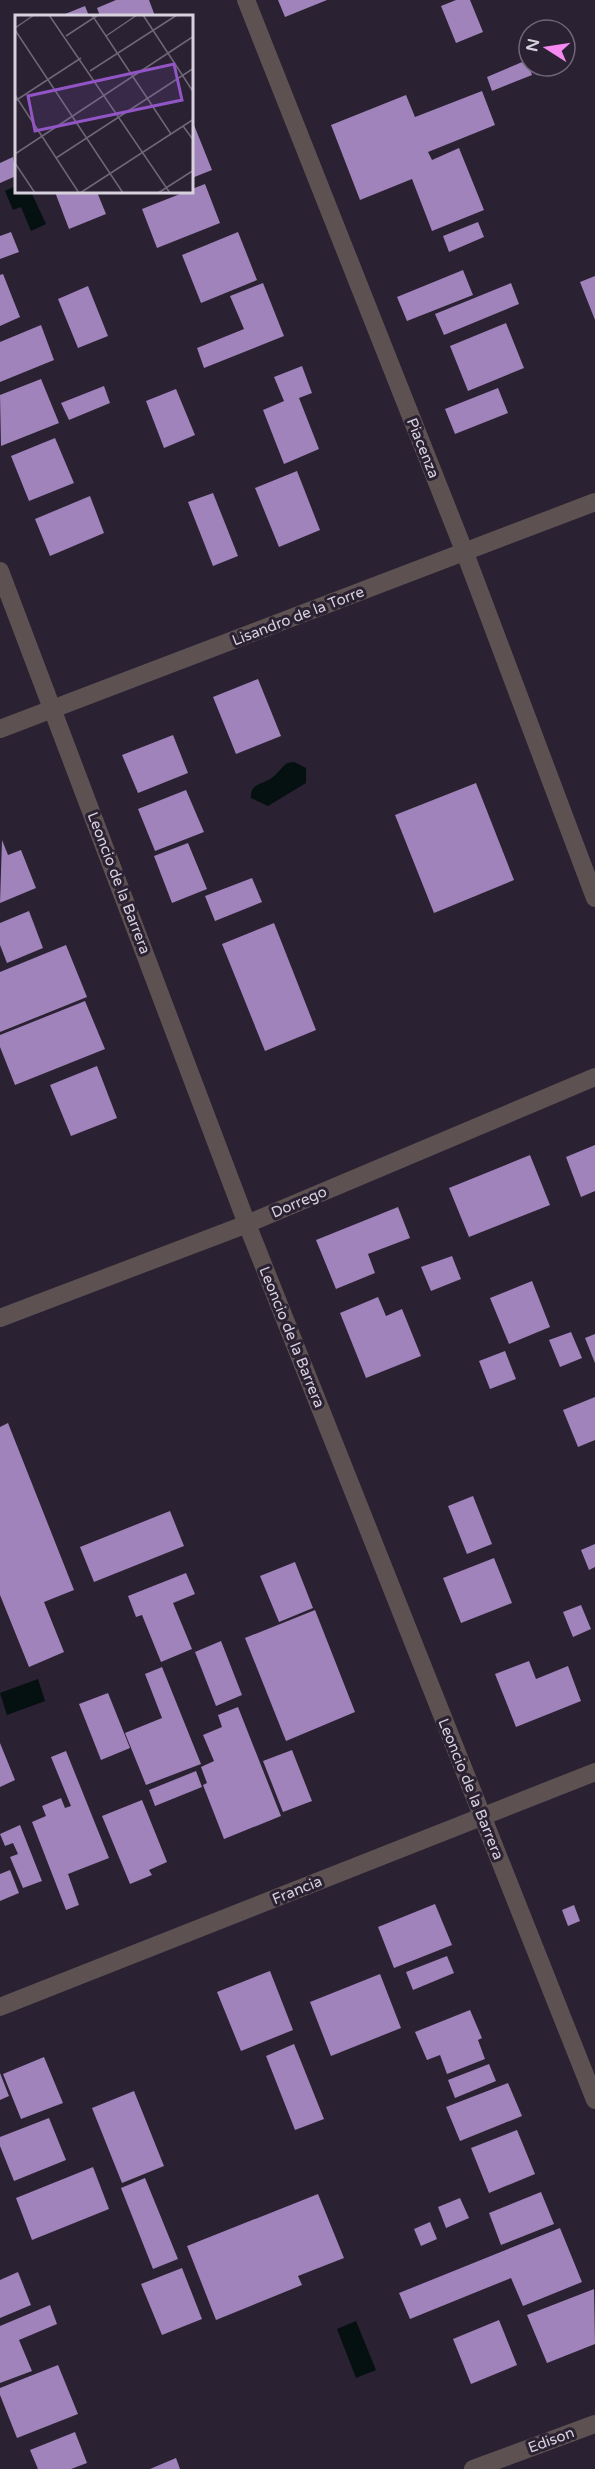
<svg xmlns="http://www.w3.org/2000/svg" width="595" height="2469" font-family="'Varela Round',sans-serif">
<rect width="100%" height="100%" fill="#2a2133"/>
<!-- water -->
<g fill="#051010">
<polygon points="16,186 16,192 31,192 46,224 31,231 21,207 13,210 5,191"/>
<path d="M294,762L306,768V783L268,806L251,798C250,782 264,785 273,777C278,773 282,767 287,763Z"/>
<polygon points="38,1679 45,1701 7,1715 0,1693"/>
<polygon points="356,2321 376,2370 356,2378 337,2329"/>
</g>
<!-- building -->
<g fill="#a083ba">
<polygon points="116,0 149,0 155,16 100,16 97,8"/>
<polygon points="278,0 327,0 285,17"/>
<polygon points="456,0 470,0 483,32 456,43 441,6"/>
<polygon points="85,6 89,16 60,16"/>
<polygon points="527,60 532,75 492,91 487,77"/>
<polygon points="482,91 495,125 428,152 432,160 459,148 484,210 432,231 412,179 360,200 331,125 406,95 415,117"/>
<polygon points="192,120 212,170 192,178"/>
<polygon points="13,157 16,176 0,183 0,163"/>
<polygon points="205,184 220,223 157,248 142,209 185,192 192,192 192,189"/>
<polygon points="55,192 97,192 106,214 69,229"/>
<polygon points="478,222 484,237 449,252 443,236"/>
<polygon points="11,232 19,252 0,259 0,236"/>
<polygon points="238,232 257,280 201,303 182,255"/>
<polygon points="463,270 473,295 407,321 397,297"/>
<polygon points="3,274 20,317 0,326 0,275"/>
<polygon points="595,276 595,320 580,282"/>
<polygon points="263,283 284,336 204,368 197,348 244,329 230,296"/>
<polygon points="511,283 519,304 444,335 435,314"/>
<polygon points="88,286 108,336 78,348 58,299"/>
<polygon points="506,323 524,368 468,391 450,346"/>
<polygon points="41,325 54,360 0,382 0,342"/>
<polygon points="302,366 312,393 299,398 319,449 284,464 263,410 284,401 274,377"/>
<polygon points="41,379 59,423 1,446 0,395"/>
<polygon points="104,386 110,403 69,420 61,403"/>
<polygon points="498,388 508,413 455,434 445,409"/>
<polygon points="176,389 195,435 164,448 146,401"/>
<polygon points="55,438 74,483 29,501 11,456"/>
<polygon points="297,471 320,530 279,547 255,488"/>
<polygon points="213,493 238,556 213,566 188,502"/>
<polygon points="90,496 104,533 50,556 35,519"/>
<polygon points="258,679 281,736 236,754 213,697"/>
<polygon points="173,735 188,773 138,793 122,755"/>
<polygon points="476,783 514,880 434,913 395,815"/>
<polygon points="186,790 204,832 155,851 138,809"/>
<polygon points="2,840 8,855 21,850 36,888 0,903"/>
<polygon points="188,843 207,889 172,903 154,856"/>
<polygon points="252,878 262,902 215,921 205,896"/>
<polygon points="29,911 43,948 7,963 0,945 0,923"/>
<polygon points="274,923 316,1030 265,1051 222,944"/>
<polygon points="66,945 87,997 0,1032 0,972"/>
<polygon points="85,1001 105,1049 15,1085 0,1047 0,1035"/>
<polygon points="97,1066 117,1118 71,1136 50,1085"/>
<polygon points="595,1145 595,1191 581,1197 566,1157"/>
<polygon points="530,1155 550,1205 469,1237 449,1188"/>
<polygon points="398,1207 410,1238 368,1254 375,1273 336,1289 316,1240"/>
<polygon points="452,1256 461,1279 431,1291 421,1267"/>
<polygon points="532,1281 550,1327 509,1344 490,1298"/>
<polygon points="378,1297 386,1316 402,1309 421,1356 366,1378 340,1313"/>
<polygon points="571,1332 582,1358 560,1367 549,1340"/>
<polygon points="595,1334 595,1363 585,1338"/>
<polygon points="505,1351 516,1379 490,1389 479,1361"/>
<polygon points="595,1397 595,1440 578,1447 563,1410"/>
<polygon points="8,1423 74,1590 44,1602 64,1652 29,1667 0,1595 0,1427"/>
<polygon points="473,1496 492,1544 467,1554 448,1506"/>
<polygon points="170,1511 184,1546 94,1582 80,1547"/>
<polygon points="595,1544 595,1567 589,1570 581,1550"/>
<polygon points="494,1558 512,1603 461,1623 443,1578"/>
<polygon points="295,1562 313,1608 279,1622 260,1576"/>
<polygon points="186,1573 195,1594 173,1603 192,1649 161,1662 142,1615 136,1617 128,1596"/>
<polygon points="581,1605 591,1629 573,1637 563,1612"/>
<polygon points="315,1610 355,1712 286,1741 245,1638"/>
<polygon points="221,1641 242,1695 216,1706 195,1652"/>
<polygon points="529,1661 536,1679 568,1666 581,1701 516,1727 495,1674"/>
<polygon points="162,1667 201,1764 146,1785 125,1733 162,1718 145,1674"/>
<polygon points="108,1693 130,1748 101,1760 79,1704"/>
<polygon points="238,1707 281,1816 224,1839 203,1785 207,1783 201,1767 214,1761 203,1735 222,1727 218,1715"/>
<polygon points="0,1743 15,1780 0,1787"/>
<polygon points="292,1750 312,1801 283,1812 263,1761"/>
<polygon points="66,1751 109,1858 68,1874 79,1905 66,1910 32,1822 46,1816 42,1806 61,1798 65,1808 71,1806 51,1757"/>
<polygon points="196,1771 202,1787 155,1806 149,1790"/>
<polygon points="142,1800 167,1862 149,1870 152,1875 130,1884 102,1816"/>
<polygon points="20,1825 42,1881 23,1888 10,1857 18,1854 13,1843 5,1846 0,1834"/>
<polygon points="10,1870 19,1893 0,1901 0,1874"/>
<polygon points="435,1904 452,1945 394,1968 378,1927"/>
<polygon points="574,1905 580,1921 568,1926 562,1910"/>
<polygon points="447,1956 454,1973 413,1990 406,1972"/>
<polygon points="270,1971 293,2030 241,2051 217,1992"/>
<polygon points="380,1974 401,2028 331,2056 310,2002"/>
<polygon points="470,2010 482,2038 478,2040 485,2059 447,2074 440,2055 427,2060 415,2032"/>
<polygon points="294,2044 324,2119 295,2130 266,2056"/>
<polygon points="44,2057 63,2103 21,2119 3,2074"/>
<polygon points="489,2064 496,2081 455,2098 448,2080"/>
<polygon points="0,2073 9,2096 0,2100"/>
<polygon points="508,2083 522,2116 460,2141 446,2107"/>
<polygon points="134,2091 164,2166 122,2183 92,2108"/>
<polygon points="49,2118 66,2160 14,2181 0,2146 0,2137"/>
<polygon points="517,2130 535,2174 489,2193 471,2148"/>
<polygon points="93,2167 109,2209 32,2240 16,2198"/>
<polygon points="145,2178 178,2259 153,2269 121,2188"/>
<polygon points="541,2192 554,2224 501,2245 489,2213"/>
<polygon points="318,2194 344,2258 298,2276 302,2285 216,2320 187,2246"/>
<polygon points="460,2198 469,2218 446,2228 438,2207"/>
<polygon points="430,2222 437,2239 421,2246 414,2229"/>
<polygon points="560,2228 582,2282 523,2306 511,2278 410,2319 399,2293"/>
<polygon points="182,2268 202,2319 162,2335 141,2284"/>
<polygon points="18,2272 31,2305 0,2318 0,2280"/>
<polygon points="594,2289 595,2344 547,2363 527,2315"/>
<polygon points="50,2305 57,2324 19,2340 32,2371 0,2383 0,2326"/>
<polygon points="499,2320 517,2365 471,2384 453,2339"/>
<polygon points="58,2365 78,2414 17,2438 0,2395 0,2388"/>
<polygon points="75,2432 87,2463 71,2469 38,2469 30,2450"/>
<polygon points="176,2458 180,2469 150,2469"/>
</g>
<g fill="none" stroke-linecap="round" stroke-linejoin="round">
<!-- minor -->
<g stroke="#5d5251" stroke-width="18">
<polyline points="246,0 465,553 595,898"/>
<polyline points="0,571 247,1224 595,2100"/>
<polyline points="0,729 595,502"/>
<polyline points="0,1318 247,1224 595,1077"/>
<polyline points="0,2007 595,1772"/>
<polyline points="473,2469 595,2424"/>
</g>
</g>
<g text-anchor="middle" stroke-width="6" stroke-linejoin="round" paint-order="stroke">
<!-- street labels -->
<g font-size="15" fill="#d6d1dc" stroke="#2a2133">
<text transform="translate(423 448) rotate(68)" y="5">Piacenza</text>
<text transform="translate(298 616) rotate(-21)" y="5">Lisandro de la Torre</text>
<text transform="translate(119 883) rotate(69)" y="5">Leoncio de la Barrera</text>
<text transform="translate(299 1202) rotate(-23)" y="5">Dorrego</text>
<text transform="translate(292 1337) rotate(68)" y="5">Leoncio de la Barrera</text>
<text transform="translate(471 1789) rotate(68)" y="5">Leoncio de la Barrera</text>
<text transform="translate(297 1890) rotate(-22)" y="5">Francia</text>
<text transform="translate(551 2440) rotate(-20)" y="5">Edison</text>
</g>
</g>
<!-- overview -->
<g transform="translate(15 15)">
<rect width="178" height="178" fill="#2a2133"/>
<path fill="none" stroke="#6f6777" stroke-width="1.5" d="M34,0L155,178M77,0L156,119M128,0L179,78M0,13L19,0M0,15L108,178M51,21L83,0M91,21L122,0M75,56L162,0M0,80L64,178M0,86L66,43M168,111L179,126M0,139L179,21M41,143L179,53M0,148L20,178M65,178L179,104M143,178L179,155"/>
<path fill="#9255c6" fill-opacity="0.15" stroke="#9255c6" stroke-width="3" d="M159,49L167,85L20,116L13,81Z"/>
<rect width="178" height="178" fill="none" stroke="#d6d1dc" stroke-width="3"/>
</g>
<!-- north arrow -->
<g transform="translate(547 48) rotate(282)"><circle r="28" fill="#2a2133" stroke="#6f6777" stroke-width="1.5"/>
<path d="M0-4.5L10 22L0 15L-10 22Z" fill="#f589ef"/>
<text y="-9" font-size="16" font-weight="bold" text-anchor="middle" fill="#d6d1dc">N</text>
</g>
</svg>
